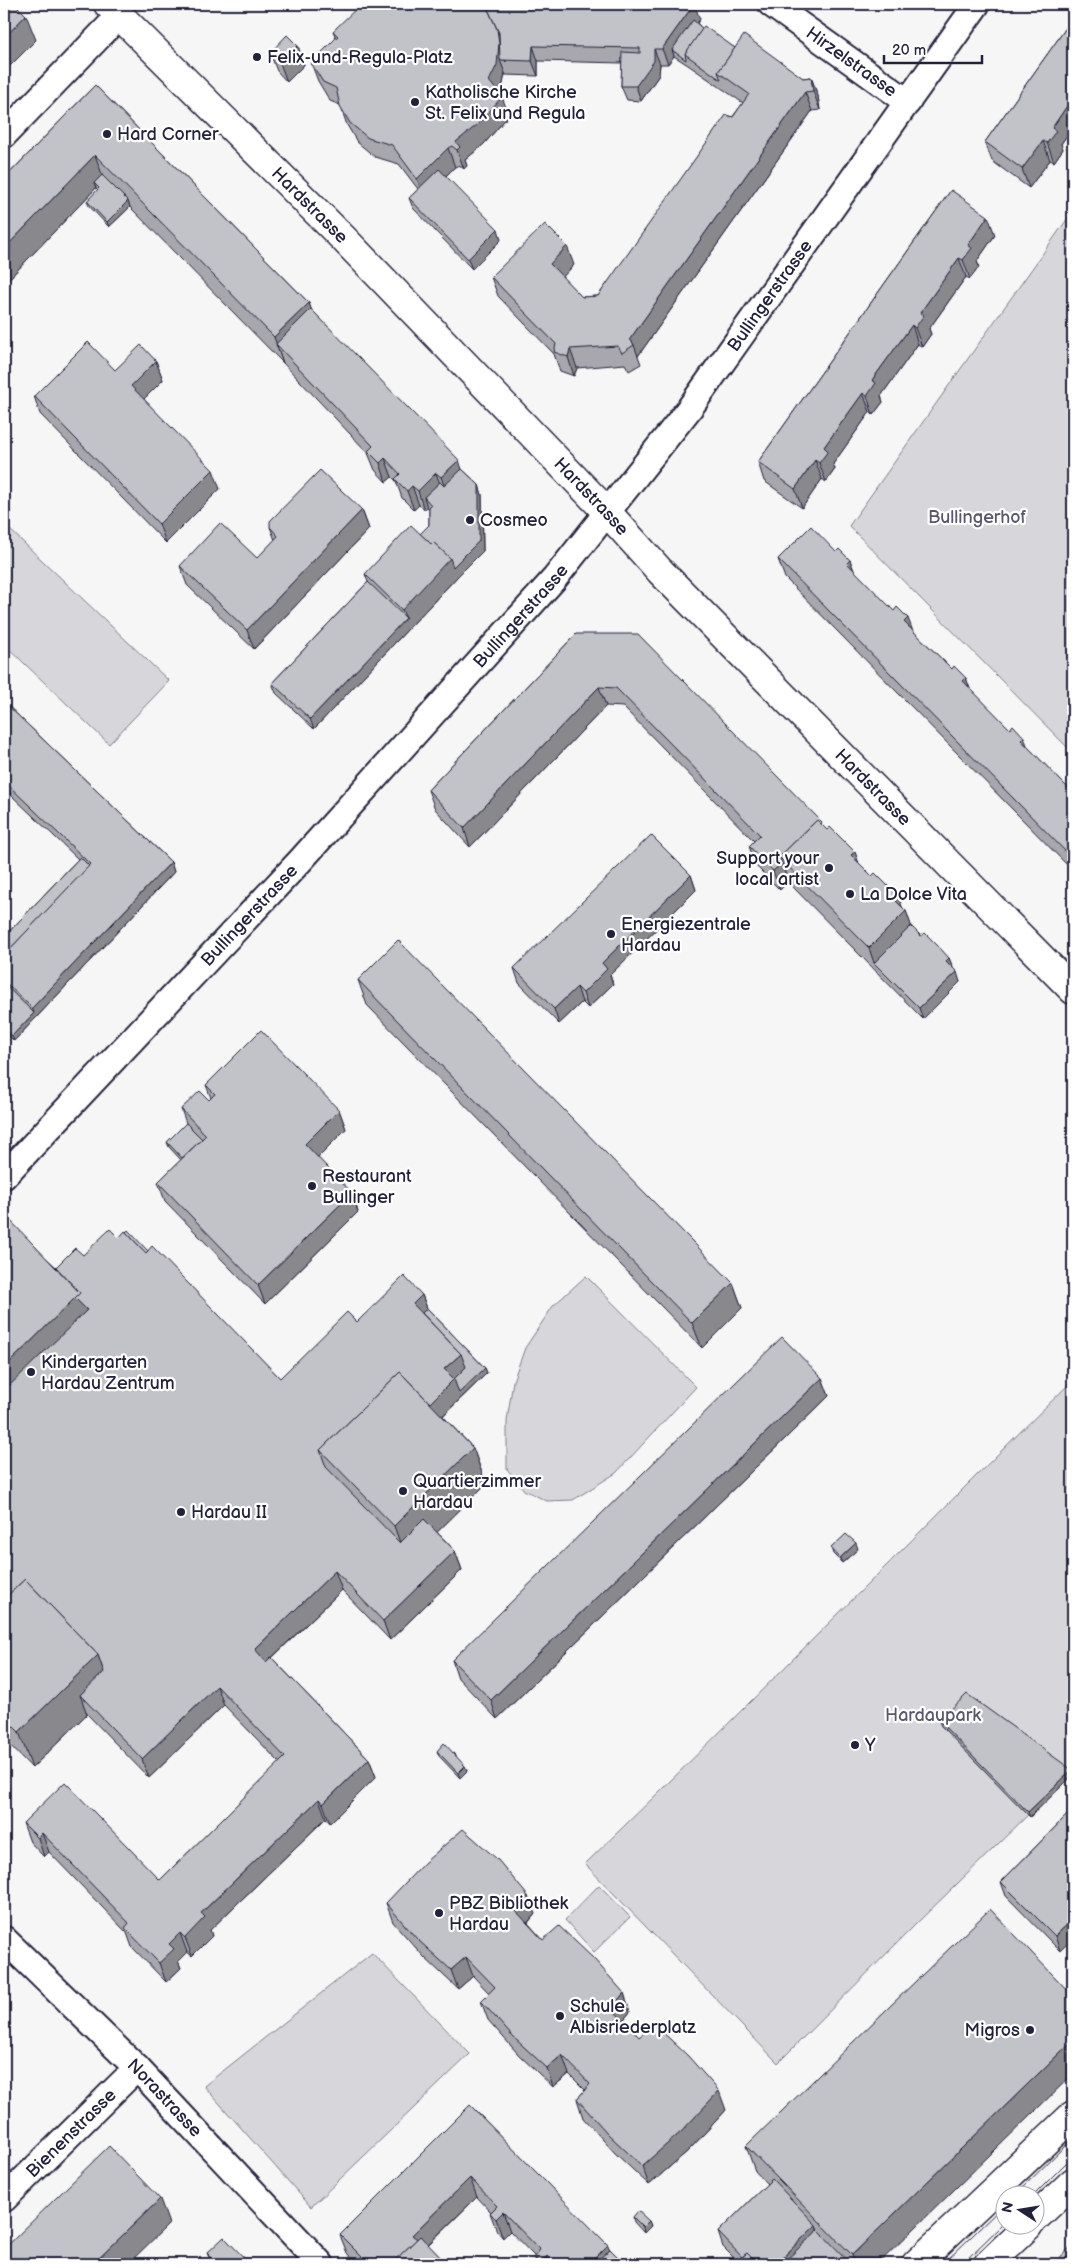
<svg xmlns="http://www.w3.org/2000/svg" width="1077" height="2268" font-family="'Balsamiq Sans',sans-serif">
<rect width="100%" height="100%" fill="#f6f6f7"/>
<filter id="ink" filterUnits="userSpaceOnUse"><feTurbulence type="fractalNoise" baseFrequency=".02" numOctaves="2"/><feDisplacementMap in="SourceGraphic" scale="10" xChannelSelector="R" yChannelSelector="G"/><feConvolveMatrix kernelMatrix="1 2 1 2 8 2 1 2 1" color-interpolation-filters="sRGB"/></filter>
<g filter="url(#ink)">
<!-- green -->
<g fill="#d7d7db" stroke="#7c7c8b">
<polygon points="1073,211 1073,753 849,526"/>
<polygon points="4,524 169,681 109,744 4,644"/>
<polygon points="586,1276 696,1387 616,1473 573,1500 547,1501 524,1490 507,1469 507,1421 513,1381 525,1348 553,1306"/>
<path d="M1073,1380V1771L917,1923L778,2063L585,1864C750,1705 910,1540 1073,1380Z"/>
<polygon points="599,1885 630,1917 594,1952 565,1920"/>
<polygon points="372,1953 470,2054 311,2207 204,2086"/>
</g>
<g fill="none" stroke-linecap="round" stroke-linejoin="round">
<defs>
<g id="street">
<path id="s1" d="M771,4L908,102"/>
<polyline points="4,135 120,15"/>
<path id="s2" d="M4,1176L300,861L555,578L689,409L977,4"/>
<path id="s3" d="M4,1939L137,2068L321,2264"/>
<path id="s4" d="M4,2199L137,2068"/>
</g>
<g id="secondary">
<path id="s5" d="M108,4L344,239L607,512L660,571L1073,990"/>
<polyline points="1034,2219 1073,2182"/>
<polyline points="916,2264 1073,2115"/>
<polyline points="988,2264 1028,2226"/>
</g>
</defs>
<!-- street casing -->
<use href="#street" stroke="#22223b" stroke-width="29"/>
<!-- secondary casing -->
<use href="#secondary" stroke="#22223b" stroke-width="31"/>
<!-- street -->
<use href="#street" stroke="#fff" stroke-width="25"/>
<!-- secondary -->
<use href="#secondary" stroke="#fff" stroke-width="28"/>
<!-- tram -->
<g stroke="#22223b" stroke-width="1">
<polyline points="1014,2196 1073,2138"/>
<polyline points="1033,2196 1073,2156"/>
<polyline points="943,2264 1004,2205"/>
<polyline points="962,2264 1004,2223"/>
</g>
</g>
<!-- wall -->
<g fill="#a7a7ad" stroke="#22223b">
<polygon points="488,9 700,19 697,23 703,29 735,48 803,78 811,77 818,96 820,110 812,111 638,356 641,364 629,371 625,364 577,368 574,376 560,371 554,354 498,296 491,277 574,265 562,277 582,297 598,296 743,103 688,65 674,56 668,64 660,64 659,75 641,101 627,100 621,86 622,63 538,61 538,76 505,75 505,73 503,84 499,93 509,115 484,144 465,160 467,166 464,169 459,165 455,167 446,176 501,240 472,269 413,208 409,198 418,189 399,164 375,157 357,142 347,125 340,105 330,101 318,81 311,63 336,38 333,31"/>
<polygon points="1073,18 1073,126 1061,144 1063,149 1054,162 1050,160 1029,188 992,161 985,142"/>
<polygon points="298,46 304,65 287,82 277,71 270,53"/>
<polygon points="95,85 309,303 311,309 462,469 479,485 482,495 483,551 457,577 409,628 314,729 276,693 272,683 368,582 365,574 420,534 429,525 429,508 427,507 424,510 419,505 414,510 402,498 396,481 392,477 386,482 375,470 368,453 283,363 130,207 109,227 89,206 87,201 98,190 96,188 4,284 4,179"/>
<polygon points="951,190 995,235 977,261 979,267 970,279 966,277 929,329 931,334 922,347 918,344 881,396 883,402 873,415 870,412 833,464 835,469 826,482 822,479 802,508 764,481 758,462"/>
<polygon points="156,361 163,380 144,399 220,489 166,543 40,414 34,396"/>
<polygon points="362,510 369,529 254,649 187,585 180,566 257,558 275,540 270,527"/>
<polygon points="836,552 850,560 854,571 912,630 952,669 966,678 970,689 1068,788 1073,787 1073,871 785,578 778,559"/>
<polygon points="576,634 855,852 858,862 906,911 911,926 921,936 949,958 953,968 960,982 923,1019 788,882 780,890 755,865 749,846 754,841 623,707 606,706 470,847 435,809 428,790"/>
<polygon points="4,702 171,862 174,872 14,1041 4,1031 4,937 78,859 11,795 4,802"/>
<polygon points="691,875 696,890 610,975 613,984 588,1008 582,1002 559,1024 519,983 514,968"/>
<polygon points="358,980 733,1283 742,1308 702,1348 367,1005"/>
<polygon points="206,1085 339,1110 346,1129 317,1157 352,1193 358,1212 265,1304 165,1201 158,1182 181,1160 169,1147 167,1142 186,1123 181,1109 209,1100 211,1098"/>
<polygon points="4,1220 56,1267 83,1255 119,1238 148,1251 280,1378 357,1322 422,1295 427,1308 485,1368 487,1373 443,1416 473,1448 486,1484 437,1532 455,1551 462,1570 390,1640 342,1590 272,1658 369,1759 376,1777 330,1823 326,1818 210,1930 212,1936 192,1956 187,1952 178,1961 181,1968 166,1982 132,1947 127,1933 49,1852 44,1857 30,1842 23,1823 160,1880 280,1763 224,1705 149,1778 87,1714 32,1768 4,1739"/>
<polygon points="822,1378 829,1396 497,1719 458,1678 452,1660"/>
<polygon points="831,1548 858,1549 842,1563 833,1554"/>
<polygon points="939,1721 1072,1770 1073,1775 1030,1817 941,1726"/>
<polygon points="437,1751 465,1766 467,1771 460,1778 439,1756"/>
<polygon points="1073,1809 1060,1951 1006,1896 1001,1882"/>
<polygon points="386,1903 535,1914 528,1923 543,1940 624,1993 630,2012 623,2020 639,2037 726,2110 689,2150 649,2185 615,2153 583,2118 577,2099 585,2090 569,2074 553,2087 519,2055 488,2020 481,2001 489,1993 473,1976 458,1989 424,1957 393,1922"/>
<polygon points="470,2105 610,2249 625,2264 537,2264 534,2257 534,2256 510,2231 503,2238 497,2231 490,2213 491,2212 477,2197 428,2245 447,2264 357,2264 347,2253 340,2235"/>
<polygon points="746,2146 878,2264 735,2264 738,2262 723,2247 718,2232 767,2184 755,2171"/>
<polygon points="633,2217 649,2221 651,2226 644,2233 634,2222"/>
<polygon points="207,2253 250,2264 212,2264"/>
</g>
<!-- shaded-wall -->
<g fill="#88888d" stroke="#22223b">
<polygon points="694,4 700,19 676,53 672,50 674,56 668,64 662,49"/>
<polygon points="26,15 36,40 4,72 4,38"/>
<polygon points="497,29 504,48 506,62 505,60 500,60 505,73 503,84 496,100 489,81"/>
<polygon points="298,46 304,65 287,82 280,63"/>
<polygon points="533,46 538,61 538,76 532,61"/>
<polygon points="654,49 660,64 659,75 641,101 636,86"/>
<polygon points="811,77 818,96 820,110 813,91"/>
<polygon points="805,92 812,111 638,356 634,345 630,339"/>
<polygon points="502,97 509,115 484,144 465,160 467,166 464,169 457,150 456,142"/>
<polygon points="1073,97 1073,126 1061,144 1063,149 1054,162 1047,143 1052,128"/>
<polygon points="1043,141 1050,160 1029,188 1022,169"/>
<polygon points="448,148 455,167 424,197 417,179"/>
<polygon points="95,155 104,180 94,183 96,188 4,284 4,249"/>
<polygon points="128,201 130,207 109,227 107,222"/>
<polygon points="988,216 995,235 977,261 979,267 970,279 963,260 968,245"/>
<polygon points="498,229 501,240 472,269 468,259"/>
<polygon points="567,246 574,265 557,283 550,264"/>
<polygon points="959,258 966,277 929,329 931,334 922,347 915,328 920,313"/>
<polygon points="309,303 318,328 276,344 283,363 274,337"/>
<polygon points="912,325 918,344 881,396 883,402 873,415 867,396 872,380"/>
<polygon points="570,349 577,368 574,376 568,357"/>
<polygon points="156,361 163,380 138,405 131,386"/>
<polygon points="863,393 870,412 833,464 835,469 826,482 819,463 824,447"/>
<polygon points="385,458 392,477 386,482 380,463"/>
<polygon points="459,460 465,479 448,496 441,477"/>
<polygon points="815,460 822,479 802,508 795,489"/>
<polygon points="213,470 220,489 166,543 159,524"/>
<polygon points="436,473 443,492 424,497 427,507 424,510 418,491"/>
<polygon points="479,485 482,495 483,551 457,577 409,628 314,729 310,719 406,618 402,610"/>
<polygon points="412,486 419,505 414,510 407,491"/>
<polygon points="362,510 369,529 254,649 247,630"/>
<polygon points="850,560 857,578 847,563"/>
<polygon points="908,618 915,637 904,622"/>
<polygon points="966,678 973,697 963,681"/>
<polygon points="599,687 606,706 470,847 464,828"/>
<polygon points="1024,737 1031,756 1021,740"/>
<polygon points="9,789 11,795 4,802 4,795"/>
<polygon points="855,852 864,878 851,855"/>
<polygon points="171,862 174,872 14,1041 12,1036 34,1013 32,1008"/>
<polygon points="782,863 788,882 780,890 773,871"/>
<polygon points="691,875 696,890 610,975 613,984 588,1008 583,993 602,963"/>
<polygon points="899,897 904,913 906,911 915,936 874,963 869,948 896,901"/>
<polygon points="949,958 953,968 946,961"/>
<polygon points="957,972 960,982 923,1019 919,1008"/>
<polygon points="577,987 582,1002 559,1024 554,1009"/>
<polygon points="339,1110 346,1129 312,1163 305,1144"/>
<polygon points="352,1193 358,1212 265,1304 258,1285"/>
<polygon points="733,1283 742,1308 702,1348 692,1323"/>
<polygon points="80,1293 93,1329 14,1407 4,1380 4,1368"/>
<polygon points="422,1295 429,1314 418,1317 413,1304"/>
<polygon points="461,1354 485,1368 487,1373 431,1427 425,1408 444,1369"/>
<polygon points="822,1378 829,1396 497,1719 491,1700"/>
<polygon points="473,1448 486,1484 407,1562 394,1526"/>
<polygon points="856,1543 858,1549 842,1563 840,1558"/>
<polygon points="455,1551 462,1570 390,1640 383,1621"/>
<polygon points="335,1571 342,1590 261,1668 255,1649"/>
<polygon points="98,1655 111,1691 80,1695 87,1714 32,1768 19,1732"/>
<polygon points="217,1686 224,1705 149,1778 142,1759"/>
<polygon points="369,1759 376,1777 330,1823 323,1804"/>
<polygon points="465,1766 467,1771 460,1778 458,1773"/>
<polygon points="1072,1770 1073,1775 1030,1817 1028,1812"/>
<polygon points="319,1799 326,1818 210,1930 212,1936 192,1956 185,1938 201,1913"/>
<polygon points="42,1833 49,1852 44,1857 38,1838"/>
<polygon points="528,1896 535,1914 522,1929 515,1910"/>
<polygon points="1073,1919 1073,1938 1060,1951 1055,1936"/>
<polygon points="180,1933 187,1952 178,1961 181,1968 166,1982 159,1963 169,1944"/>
<polygon points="466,1957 473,1976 458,1989 451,1970"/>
<polygon points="624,1993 630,2012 618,2027 611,2008"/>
<polygon points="1073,2040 1073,2074 878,2264 855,2264 852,2255"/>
<polygon points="562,2055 569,2074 553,2087 547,2068"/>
<polygon points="719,2091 726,2110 689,2150 649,2185 642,2166"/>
<polygon points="470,2178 477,2197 423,2249 412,2235"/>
<polygon points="160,2199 169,2224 128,2264 93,2264"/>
<polygon points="503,2212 510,2231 503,2238 496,2219"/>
<polygon points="649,2221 651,2226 644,2233 643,2227"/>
<polygon points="816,2225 821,2240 797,2264 776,2264"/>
<polygon points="608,2245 615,2264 589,2264"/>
<polygon points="547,2256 549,2264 540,2264 540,2263"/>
</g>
<!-- building -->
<g fill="#c2c2c9" stroke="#22223b">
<polygon points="4,4 15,4 26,15 4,38"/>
<polygon points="361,4 484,4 486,5 497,29 499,43 497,65 489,81 502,97 477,125 456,142 460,147 457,150 452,146 448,148 417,179 392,145 368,138 350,123 340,106 336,88 323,82 311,63 338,36 333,31"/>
<polygon points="494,4 694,4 662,49 654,49 654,61 636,86 621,86 622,52 640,53 640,48 533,46 532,61 500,60 499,33 488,9"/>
<polygon points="1073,18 1073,97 1052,128 1056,131 1047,143 1043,141 1022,169 985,142"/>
<polygon points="693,20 703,29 685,54 686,59 686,60 672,50"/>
<polygon points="704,26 735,48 718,72 721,80 685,54"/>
<polygon points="287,35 298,46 280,63 270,53"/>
<polygon points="744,35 803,78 811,77 813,91 805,92 630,339 634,345 622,353 618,346 570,349 568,357 554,352 556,344 491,277 545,224 567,246 550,264 582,297 598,296 726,115 733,117 749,94 718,72"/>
<polygon points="95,85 309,303 274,337 95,155 4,249 4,179"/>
<polygon points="439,169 498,229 468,259 409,198"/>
<polygon points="102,175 128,201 107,222 87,201 99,188 94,183"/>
<polygon points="951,190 988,216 968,245 972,248 963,260 959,258 920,313 924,315 915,328 912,325 872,380 876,383 867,396 863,393 824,447 828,451 819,463 815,460 795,489 758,462"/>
<polygon points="311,309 459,460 441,477 436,473 418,491 412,486 407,491 395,479 400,474 385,458 380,463 368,451 373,446 276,344"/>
<polygon points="88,342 115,370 141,345 156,361 131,386 213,470 159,524 34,396"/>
<polygon points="462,469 479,485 479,541 453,567 450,558 433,542 431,544 420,534 429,525 429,507 431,505 424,497 440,482 444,486"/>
<polygon points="320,470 362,510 247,630 180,566 220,523 257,558 278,536 270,527 270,521"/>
<polygon points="411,525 431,544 433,542 450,558 402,610 365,574"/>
<polygon points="811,526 836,552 839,549 850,560 847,563 894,611 897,607 908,618 904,622 952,669 954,666 966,678 963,681 1010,729 1013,725 1024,737 1021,740 1068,788 1071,785 1073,787 1073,859 778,559"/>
<polygon points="368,582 406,618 310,719 272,683"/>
<polygon points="576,634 638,634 822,822 821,824 817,820 779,857 782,863 773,871 749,846 760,835 616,688 599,687 464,828 428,790"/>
<polygon points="4,702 171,862 32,1008 4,981 4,955 90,864 4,781"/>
<polygon points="4,784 9,789 4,795"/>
<polygon points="817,820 827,830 830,827 855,852 851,855 872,876 875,873 899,897 896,901 906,911 869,948 779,857"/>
<polygon points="651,835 691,875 602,963 607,969 583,993 577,987 554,1009 514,968"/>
<polygon points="80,857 89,866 4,955 4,937"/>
<polygon points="911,926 921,936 925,933 939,947 949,958 946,961 957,972 919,1008 874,963"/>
<polygon points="398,940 733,1283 692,1323 358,980"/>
<polygon points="4,984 34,1013 12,1036 4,1027"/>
<polygon points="261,1030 339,1110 305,1144 352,1193 258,1285 158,1182 206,1135 181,1109 200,1091 209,1100 215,1094 206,1085"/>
<polygon points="186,1123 202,1139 182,1158 167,1142"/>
<polygon points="7,1217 80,1293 4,1368 4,1220"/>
<polygon points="110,1229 119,1238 125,1231 146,1253 152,1246 280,1378 347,1312 357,1322 404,1276 422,1295 413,1304 461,1354 444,1369 454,1379 430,1403 400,1372 320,1450 326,1467 400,1543 424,1519 455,1551 383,1621 335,1571 255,1649 266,1662 271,1657 369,1759 323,1804 319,1799 201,1913 205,1917 185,1938 180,1933 169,1944 174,1949 159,1963 125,1928 129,1923 42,1833 38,1838 23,1823 65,1782 160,1880 285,1757 217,1686 142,1759 80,1695 104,1672 98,1655 25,1579 4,1599 4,1385 7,1388 87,1310 75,1298 80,1293 56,1267 75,1248 83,1255"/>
<polygon points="128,1230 148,1251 146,1253 126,1232"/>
<polygon points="427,1308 485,1368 459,1393 454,1379 466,1367 461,1354 422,1313"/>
<polygon points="782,1337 822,1378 491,1700 452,1660"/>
<polygon points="400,1372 473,1448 394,1526 320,1450"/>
<polygon points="846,1534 856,1543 840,1558 831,1548"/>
<polygon points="25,1579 98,1655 19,1732 4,1717 4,1599"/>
<polygon points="967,1694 1072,1770 1028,1812 939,1721"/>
<polygon points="444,1743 465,1766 458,1773 437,1751"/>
<polygon points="1073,1809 1073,1919 1055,1936 1001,1882"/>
<polygon points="463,1829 498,1860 528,1896 515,1910 543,1940 559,1926 593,1958 624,1993 611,2008 639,2037 654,2024 688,2056 719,2091 682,2131 642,2166 608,2134 577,2099 590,2084 562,2055 547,2068 512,2036 481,2001 495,1987 466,1957 451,1970 417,1939 386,1903 424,1863"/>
<polygon points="990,1909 1073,1996 1073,2040 852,2255 746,2146"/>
<polygon points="470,2105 608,2245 589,2264 554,2264 547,2256 540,2263 534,2257 540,2250 503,2212 496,2219 490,2213 497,2206 470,2178 412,2235 417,2239 391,2264 369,2264 340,2235"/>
<polygon points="109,2146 160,2199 93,2264 4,2264 4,2249"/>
<polygon points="772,2179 816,2225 776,2264 758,2264 747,2253 742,2257 718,2232"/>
<polygon points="638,2211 649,2221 643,2227 633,2217"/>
<polygon points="818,2230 851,2264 782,2264"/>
<polygon points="420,2236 447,2264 391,2264"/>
<polygon points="224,2237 250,2264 218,2264 207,2253"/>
<polygon points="1073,2245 1073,2264 1053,2264"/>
<polygon points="610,2249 625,2264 594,2264"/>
<polygon points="747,2253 758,2264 735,2264"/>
</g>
</g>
<!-- markers -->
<g fill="#22223b" stroke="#fff" stroke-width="2">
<circle cx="257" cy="57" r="5"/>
<circle cx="415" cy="102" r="5"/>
<circle cx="107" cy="134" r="5"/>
<circle cx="470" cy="520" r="5"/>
<circle cx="829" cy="868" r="5"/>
<circle cx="850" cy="894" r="5"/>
<circle cx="611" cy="934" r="5"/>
<circle cx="312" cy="1186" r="5"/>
<circle cx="31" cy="1372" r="5"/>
<circle cx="403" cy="1491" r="5"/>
<circle cx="181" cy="1512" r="5"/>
<circle cx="855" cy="1745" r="5"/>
<circle cx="439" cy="1913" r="5"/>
<circle cx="560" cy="2016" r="5"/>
<circle cx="1030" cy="2030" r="5"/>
</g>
<g text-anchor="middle" stroke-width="4.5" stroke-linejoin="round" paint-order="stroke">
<!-- poi labels -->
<g font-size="18" fill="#22223b" stroke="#fff" text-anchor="start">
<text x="267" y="63">Felix-und-Regula-Platz</text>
<text x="425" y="98">Katholische Kirche<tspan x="425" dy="21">St. Felix und Regula</tspan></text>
<text x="117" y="140">Hard Corner</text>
<text x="480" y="526">Cosmeo</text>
<text x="819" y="864" text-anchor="end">Support your<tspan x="819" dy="21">local artist</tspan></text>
<text x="860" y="900">La Dolce Vita</text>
<text x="621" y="930">Energiezentrale<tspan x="621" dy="21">Hardau</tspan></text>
<text x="322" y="1182">Restaurant<tspan x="322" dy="21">Bullinger</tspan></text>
<text x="41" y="1368">Kindergarten<tspan x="41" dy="21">Hardau Zentrum</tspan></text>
<text x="413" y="1487">Quartierzimmer<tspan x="413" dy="21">Hardau</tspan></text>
<text x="191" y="1518">Hardau II</text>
<text x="865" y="1751">Y</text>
<text x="449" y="1909">PBZ Bibliothek<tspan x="449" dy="21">Hardau</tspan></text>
<text x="570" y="2012">Schule<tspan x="570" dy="21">Albisriederplatz</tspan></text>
<text x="1020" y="2036" text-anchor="end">Migros</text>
</g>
<!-- street labels -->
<g font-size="18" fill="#22223b" stroke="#fff">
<text dy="6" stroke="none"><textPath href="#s1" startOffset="99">Hirzelstrasse</textPath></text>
<text dy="6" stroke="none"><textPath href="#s5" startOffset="285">Hardstrasse</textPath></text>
<text dy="6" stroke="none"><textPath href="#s2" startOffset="1168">Bullingerstrasse</textPath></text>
<text dy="6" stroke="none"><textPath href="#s5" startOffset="690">Hardstrasse</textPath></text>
<text dy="6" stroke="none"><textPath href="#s2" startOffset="762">Bullingerstrasse</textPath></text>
<text dy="6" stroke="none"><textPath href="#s5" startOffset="1095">Hardstrasse</textPath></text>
<text dy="6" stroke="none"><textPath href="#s2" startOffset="358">Bullingerstrasse</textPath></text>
<text dy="6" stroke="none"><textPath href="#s3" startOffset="226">Norastrasse</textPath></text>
<text dy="6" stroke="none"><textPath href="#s4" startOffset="94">Bienenstrasse</textPath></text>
</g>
<!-- park labels -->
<g font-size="18" fill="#58586b" stroke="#fff">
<text x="977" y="523">Bullingerhof</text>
<text x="933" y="1721">Hardaupark</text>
</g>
</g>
<!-- margin -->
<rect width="1077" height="2268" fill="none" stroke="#fff" stroke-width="20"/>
<rect x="10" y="10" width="1057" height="2248" fill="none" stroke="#22223b" stroke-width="2" filter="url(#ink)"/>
<!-- north arrow -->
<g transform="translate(1020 2210) rotate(282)"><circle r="24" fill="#ffffff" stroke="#a7a7b1"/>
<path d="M0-4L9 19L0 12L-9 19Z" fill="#22223b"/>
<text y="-8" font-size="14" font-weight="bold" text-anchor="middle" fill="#22223b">N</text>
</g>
<!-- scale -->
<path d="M884 55v8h98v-8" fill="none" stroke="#22223b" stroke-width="2.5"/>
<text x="892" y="55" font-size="15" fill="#22223b" stroke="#ffffff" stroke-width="4" paint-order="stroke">20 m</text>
</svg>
